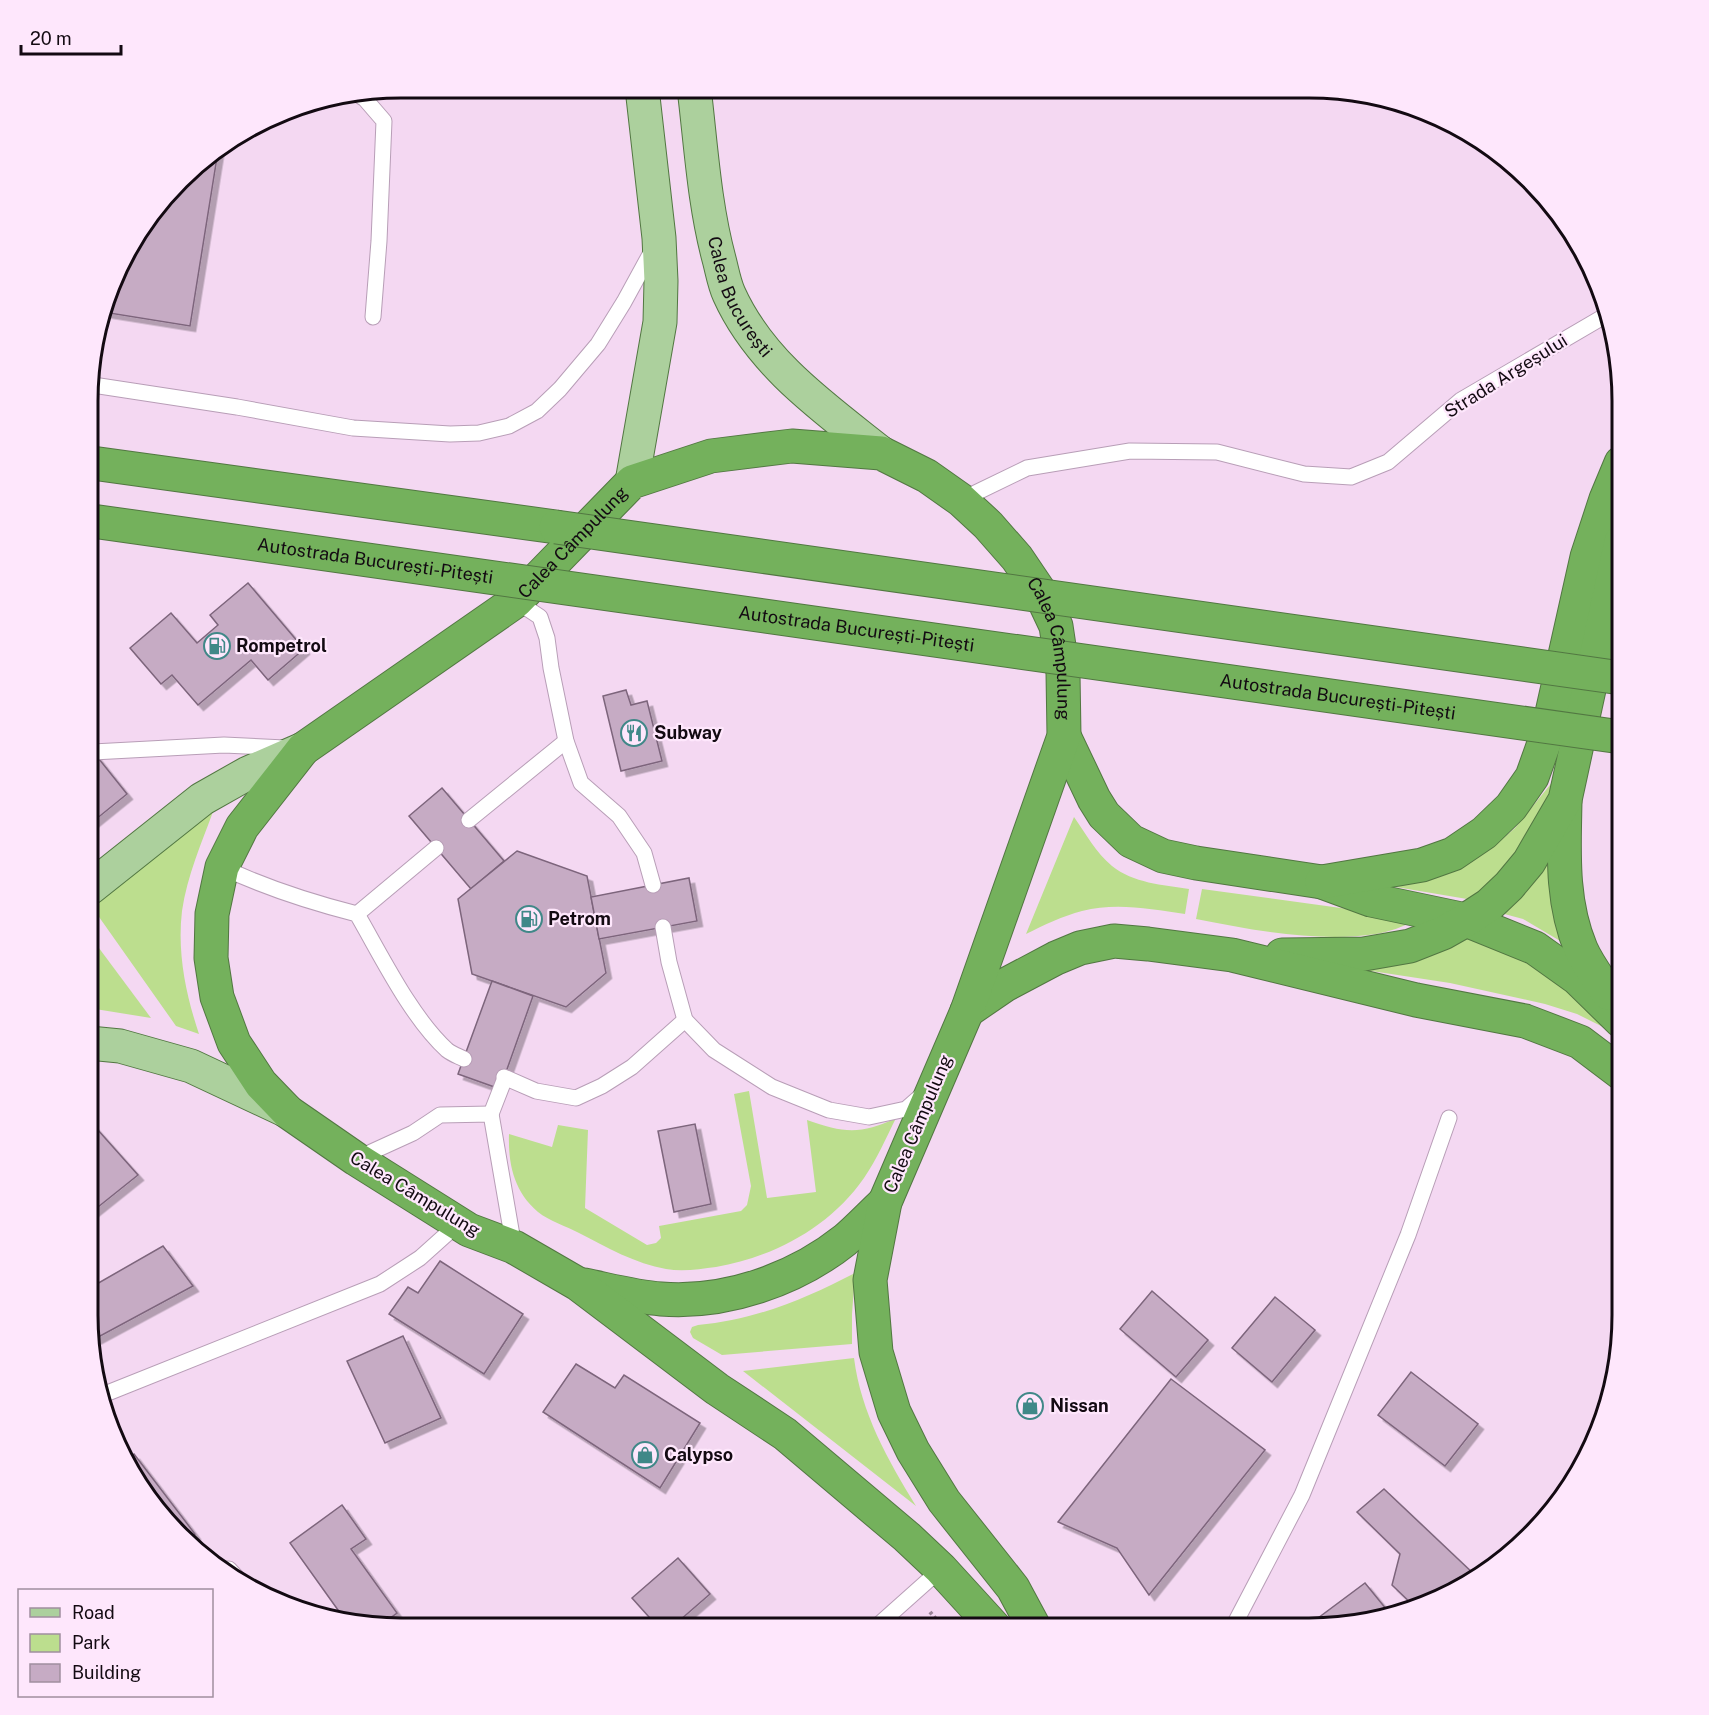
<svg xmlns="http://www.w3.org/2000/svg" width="1709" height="1715" font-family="'Public Sans',sans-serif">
<defs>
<filter id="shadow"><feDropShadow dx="5.5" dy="5.5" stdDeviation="0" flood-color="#0004"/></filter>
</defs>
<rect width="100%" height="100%" fill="#f4d8f2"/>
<!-- green -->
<g fill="#bcde8e">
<polygon points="1554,780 1548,805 1516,856 1473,900 1378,884 1494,846 1515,828"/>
<path d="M214,809C202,842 187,876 182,911C177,953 186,995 199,1034L176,1026L92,907Z"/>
<path d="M1074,817C1086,834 1096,853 1112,866C1133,883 1163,885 1189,889L1185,914C1151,909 1116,902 1082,911C1063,916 1044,925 1026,934Z"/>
<polygon points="1552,854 1572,948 1523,919 1497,912"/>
<path d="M1202,889L1377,913L1416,921C1403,926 1390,932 1376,934C1319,943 1252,930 1196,919Z"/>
<polygon points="1476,933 1531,958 1615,1033 1577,1014 1545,1004 1450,983 1365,970"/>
<polygon points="90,936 151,1018 89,1008"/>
<path d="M749,1091L767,1198L816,1192L807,1120C843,1133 861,1135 896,1118C886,1138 877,1159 864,1178C830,1227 774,1257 716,1267C700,1269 683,1272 666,1269C636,1264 606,1247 579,1233C566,1226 549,1221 538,1212C514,1192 508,1164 509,1134L552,1147L558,1125L588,1130L585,1208L647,1245L656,1243L661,1238L659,1226L741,1211L747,1205L751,1186L734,1094Z"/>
<path d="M855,1273L852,1314V1344L722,1355L693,1338L690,1332L692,1327L698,1325C755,1320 805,1299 855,1273Z"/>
<path d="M854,1358C861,1413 888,1460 916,1506L743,1371Z"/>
</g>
<!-- building -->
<g fill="#c6abc4" stroke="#7d657c" stroke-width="1.5" filter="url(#shadow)">
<polygon points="218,151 190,326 103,312 129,244 194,165"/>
<polygon points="248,583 304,649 268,680 251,660 198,705 172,675 161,684 130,648 171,613 197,643 218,625 210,615"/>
<polygon points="626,690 631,705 647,701 662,761 621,771 603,696"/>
<polygon points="91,749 127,794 90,824"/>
<polygon points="442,788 504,861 471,889 409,816"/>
<polygon points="517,851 587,876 606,973 566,1007 472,974 458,899"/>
<polygon points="689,878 697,921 599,939 591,897"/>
<polygon points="492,981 533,996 500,1089 458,1074"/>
<polygon points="89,1120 138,1175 88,1215"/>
<polygon points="695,1124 711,1204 674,1212 658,1131"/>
<polygon points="163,1246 193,1286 89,1342 88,1289"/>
<polygon points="440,1261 523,1314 484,1374 389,1314 408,1287 418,1293"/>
<polygon points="1152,1291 1208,1340 1176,1377 1120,1329"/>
<polygon points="1275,1297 1315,1330 1272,1382 1232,1348"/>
<polygon points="403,1336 441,1418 385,1443 347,1361"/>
<polygon points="576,1364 615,1388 624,1375 700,1423 660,1488 543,1412"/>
<polygon points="1411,1372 1478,1424 1445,1466 1378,1415"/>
<polygon points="1171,1379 1265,1450 1149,1595 1117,1548 1058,1522"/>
<polygon points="134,1454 195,1534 186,1541 152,1505 127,1460"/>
<polygon points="1384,1489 1476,1576 1416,1608 1392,1585 1400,1554 1357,1512"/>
<polygon points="342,1505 366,1539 351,1549 397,1613 378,1627 343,1617 290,1543"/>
<polygon points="678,1558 710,1594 672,1627 658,1627 632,1598"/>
<polygon points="1365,1583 1391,1615 1329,1627 1306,1627"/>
</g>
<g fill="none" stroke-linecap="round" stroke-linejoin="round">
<defs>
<g id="lane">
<polyline points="357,94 365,99 384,121 379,241 373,317"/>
<polyline points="93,385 237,407 353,428 450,434 479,433 509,426 537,411 560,389 598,344 624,302 653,249"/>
<polyline points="961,500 1027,468 1130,451 1217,452 1304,474 1351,477 1388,462 1461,400 1608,314"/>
<polyline points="516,601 540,617 547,638 551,668 566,741 581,783 619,816 644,853 653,885"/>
<polyline points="93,752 224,745 285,748"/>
<polyline points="469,820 566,741"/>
<path d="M222,867C266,888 310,902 357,914C382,957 411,1017 447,1050C452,1054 458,1056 464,1059"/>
<polyline points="357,914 436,848"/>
<polyline points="663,927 669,962 685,1020 714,1050 772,1087 829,1110 869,1117 906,1109 923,1094"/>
<polyline points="504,1077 536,1091 576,1098 602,1086 632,1067 685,1020"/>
<polyline points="491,1114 505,1078"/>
<polyline points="356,1159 413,1133 440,1115 491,1114 514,1247"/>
<polyline points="100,1396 380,1284 420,1258 459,1223"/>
<polyline points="222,1569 229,1569 243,1584"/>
<polyline points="876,1627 941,1569"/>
<polyline points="1233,1627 1302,1495 1408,1235 1449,1118"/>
</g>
<g id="primary">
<path id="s1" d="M694,88C701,145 704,203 719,259C722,270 724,283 729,294C760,363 823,407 881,453"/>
<polyline points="632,482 660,322 661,281 659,238 642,88"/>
<polyline points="90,888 202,799 248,773 303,749"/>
<polyline points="89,1043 120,1046 191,1066 287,1111"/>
</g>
<g id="highway">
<polyline points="92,463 556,527"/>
<polyline points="1064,736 1094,799 1104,815 1131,841 1163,856 1196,863 1322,882 1371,900 1466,920 1535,948 1577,978 1621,1021"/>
<path d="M1565,802C1564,852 1561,902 1581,949C1588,965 1599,979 1608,993"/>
<polyline points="1322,882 1422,865 1453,854 1484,833 1511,807 1532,777 1547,735 1587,557 1606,499 1621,463"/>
<polyline points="1282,955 1364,954 1410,946 1443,933 1466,920 1489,905 1509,886 1529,862 1565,800 1621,542"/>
<polyline points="967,1011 1005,985 1056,958 1080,948 1114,941 1148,944 1232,955 1416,1000 1525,1021 1580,1042 1621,1073"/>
<path d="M584,1285C609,1290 635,1297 661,1299C725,1304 795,1280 845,1240C859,1228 872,1214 885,1202"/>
<path id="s2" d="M994,1627L941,1569L907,1537L785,1434L717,1389L578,1284L514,1247L469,1230L356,1159L288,1112L261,1084L234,1043L217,997L211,958L212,914L222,867L242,827L303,749L516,601L632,482L711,456L792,446L881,453L927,476L961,500L988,525L1017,558L1040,592L1056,626L1063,673L1064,736L967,1011L885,1202L870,1280L876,1352L894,1412L913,1451L944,1501L1013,1588L1034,1627"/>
</g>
</defs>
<!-- lane casing -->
<use href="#lane" stroke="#b89eb7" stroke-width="17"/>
<!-- primary casing -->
<use href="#primary" stroke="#527742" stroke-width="35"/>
<!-- highway casing -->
<use href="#highway" stroke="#527742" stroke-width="35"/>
<!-- path -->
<polyline stroke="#998497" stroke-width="4" stroke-dasharray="3 3" stroke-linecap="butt" points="930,1612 943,1627"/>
<!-- lane -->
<use href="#lane" stroke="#fff" stroke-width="15"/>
<!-- primary -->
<use href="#primary" stroke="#acd09d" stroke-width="33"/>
<!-- highway -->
<use href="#highway" stroke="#74b15c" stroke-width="33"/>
<defs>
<g id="highway-bridge">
<path id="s3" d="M92,521L1621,737"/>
<polyline points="556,527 1621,678"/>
</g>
</defs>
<!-- highway-bridge casing -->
<use href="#highway-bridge" stroke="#527742" stroke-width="35" stroke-linecap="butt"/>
<!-- highway-bridge -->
<use href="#highway-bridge" stroke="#74b15c" stroke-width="33"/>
</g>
<!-- icons -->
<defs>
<symbol id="fuel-ring" viewBox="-11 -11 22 22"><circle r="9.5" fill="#fee7fc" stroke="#408888" stroke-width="1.5"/><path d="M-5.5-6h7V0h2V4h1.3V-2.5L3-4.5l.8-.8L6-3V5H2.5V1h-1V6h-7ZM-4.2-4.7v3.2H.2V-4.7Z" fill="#408888"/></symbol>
<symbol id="restaurant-ring" viewBox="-11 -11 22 22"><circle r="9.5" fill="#fee7fc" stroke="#408888" stroke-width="1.5"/><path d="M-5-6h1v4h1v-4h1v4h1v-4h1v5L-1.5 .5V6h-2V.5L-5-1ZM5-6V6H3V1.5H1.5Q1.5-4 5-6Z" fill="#408888"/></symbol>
<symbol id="shop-ring" viewBox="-11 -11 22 22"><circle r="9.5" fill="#fee7fc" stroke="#408888" stroke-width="1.5"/><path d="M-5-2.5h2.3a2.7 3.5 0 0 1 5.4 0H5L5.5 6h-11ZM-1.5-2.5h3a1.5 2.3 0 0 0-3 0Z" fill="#408888"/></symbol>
</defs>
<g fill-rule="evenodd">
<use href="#fuel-ring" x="202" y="631" width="30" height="30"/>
<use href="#restaurant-ring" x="619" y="718" width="30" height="30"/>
<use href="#fuel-ring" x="514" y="904" width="30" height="30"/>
<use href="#shop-ring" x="1015" y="1391" width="30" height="30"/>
<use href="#shop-ring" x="630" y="1440" width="30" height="30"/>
</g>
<g text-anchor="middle" stroke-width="4.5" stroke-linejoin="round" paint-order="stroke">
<!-- street labels -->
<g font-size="18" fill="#130a12" stroke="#fee7fc">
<text dy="6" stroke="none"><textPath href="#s1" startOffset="216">Calea București</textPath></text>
<text transform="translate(1506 376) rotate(-32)" y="6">Strada Argeșului</text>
<text dy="6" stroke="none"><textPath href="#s2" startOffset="1632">Calea Câmpulung</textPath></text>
<text dy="6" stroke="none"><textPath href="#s3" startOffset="286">Autostrada București-Pitești</textPath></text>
<text dy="6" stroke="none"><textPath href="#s3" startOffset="772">Autostrada București-Pitești</textPath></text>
<text dy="6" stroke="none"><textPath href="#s2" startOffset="2244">Calea Câmpulung</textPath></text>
<text dy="6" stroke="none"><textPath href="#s3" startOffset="1258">Autostrada București-Pitești</textPath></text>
<text transform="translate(918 1124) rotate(-67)" y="6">Calea Câmpulung</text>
<text transform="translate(415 1194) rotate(31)" y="6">Calea Câmpulung</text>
</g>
<!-- poi labels -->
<g font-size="18" font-weight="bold" fill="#130a12" stroke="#fee7fc" text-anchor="start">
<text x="236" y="652">Rompetrol</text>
<text x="654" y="739">Subway</text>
<text x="548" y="925">Petrom</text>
<text x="1050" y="1412">Nissan</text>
<text x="664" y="1461">Calypso</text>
</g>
</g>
<!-- crop -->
<path d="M0 0H1709V1715H0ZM401 98H1309A303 303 0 0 1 1612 401V1315A303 303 0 0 1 1309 1618H401A303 303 0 0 1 98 1315V401A303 303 0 0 1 401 98Z" fill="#fee7fc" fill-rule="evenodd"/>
<path fill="none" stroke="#130a12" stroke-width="3" d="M401 98H1309A303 303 0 0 1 1612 401V1315A303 303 0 0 1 1309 1618H401A303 303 0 0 1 98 1315V401A303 303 0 0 1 401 98Z"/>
<!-- legend -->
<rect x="18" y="1589" width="195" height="108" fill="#fee7fc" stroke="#a08f9e" stroke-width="1.5"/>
<rect x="30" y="1608" width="30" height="9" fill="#acd09d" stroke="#a08f9e" stroke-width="1.5"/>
<text x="72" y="1619" font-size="18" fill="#130a12">Road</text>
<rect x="30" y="1634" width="30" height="18" fill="#bcde8e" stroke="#a08f9e" stroke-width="1.5"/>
<text x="72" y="1649" font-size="18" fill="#130a12">Park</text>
<rect x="30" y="1664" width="30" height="18" fill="#c6abc4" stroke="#a08f9e" stroke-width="1.5"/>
<text x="72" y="1679" font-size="18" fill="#130a12">Building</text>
<!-- scale -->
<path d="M21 45v9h100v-9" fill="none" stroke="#130a12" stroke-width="3"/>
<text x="30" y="45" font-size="18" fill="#130a12" stroke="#fee7fc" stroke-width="4.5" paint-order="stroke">20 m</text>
</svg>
